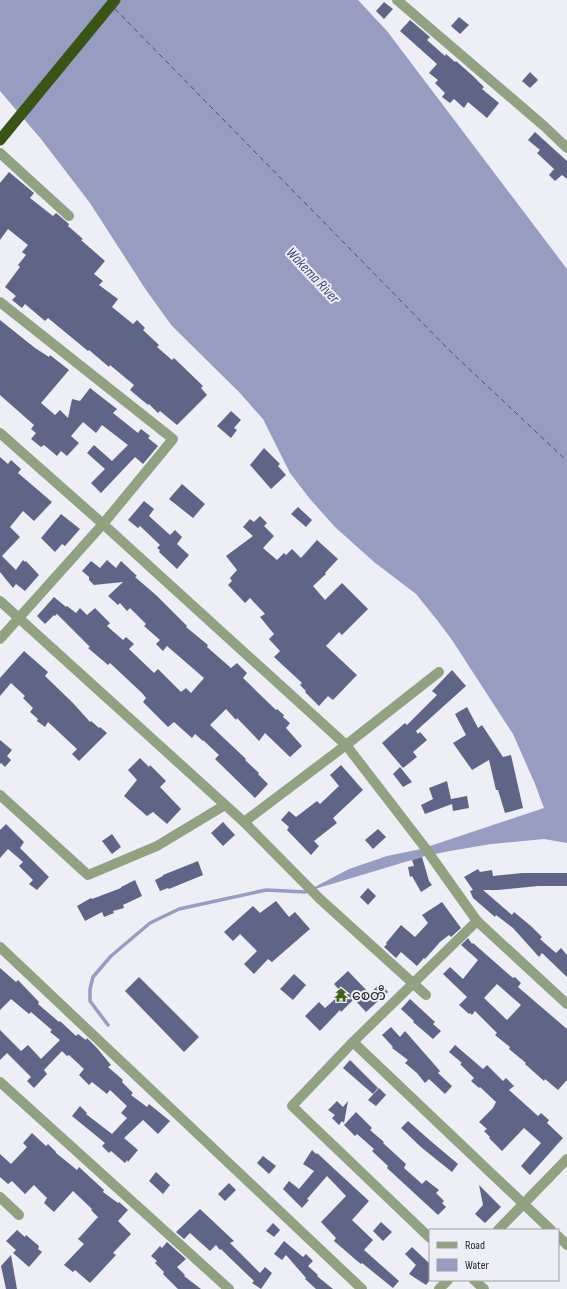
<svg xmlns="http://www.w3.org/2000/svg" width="567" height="1289" font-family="'Sofia Sans Condensed','Noto Sans Myanmar',sans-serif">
<rect width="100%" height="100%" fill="#eeeff6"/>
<!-- water -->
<polygon fill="#969dc0" points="0,0 358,0 387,31 567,269 567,843 544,839 491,844 450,851 425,856 305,892 349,869 387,856 421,849 544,808 535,784 513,734 452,640 437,620 416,594 374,562 335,527 310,499 290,473 263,419 239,392 172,326 146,290 90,203 41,139 0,91"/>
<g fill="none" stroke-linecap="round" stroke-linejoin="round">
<!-- stream -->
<polyline stroke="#969dc0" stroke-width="3.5" points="108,1025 90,1001 90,989 93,977 111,956 150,923 179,909 266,890 305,892 308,890"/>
<!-- ferry -->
<polyline stroke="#454b7e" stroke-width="1" stroke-dasharray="5 4" stroke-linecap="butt" points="115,9 450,351 567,461"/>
</g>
<!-- building -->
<g fill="#5f6586" fill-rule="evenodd">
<polygon points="384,2 393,9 384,19 376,11"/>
<polygon points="459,17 469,25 460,34 451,26"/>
<polygon points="410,20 430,37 427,40 445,56 446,54 455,62 456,61 473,76 484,87 482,89 499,103 487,118 468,102 464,108 454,99 450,103 442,97 445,93 435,83 438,80 429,73 437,64 400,31"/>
<polygon points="530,72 538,80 530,88 522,81"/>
<polygon points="535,132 567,161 567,179 562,175 555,181 549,175 554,169 537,153 540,150 528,140"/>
<polygon points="9,172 34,193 30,198 53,216 56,213 69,224 68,226 83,239 81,240 105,261 94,274 103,281 99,285 118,299 112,307 133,324 137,320 145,328 143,330 159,345 157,347 172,360 174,358 203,386 201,388 207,395 177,425 160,411 158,413 149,404 148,405 130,390 134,385 110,365 109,367 89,350 88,351 48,318 45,321 25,304 22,308 12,300 16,296 5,287 20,267 18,265 26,255 22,252 28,245 8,229 0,240 0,183"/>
<polygon points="0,320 35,348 49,357 50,355 69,370 41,403 55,415 60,410 68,418 72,399 80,401 90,388 117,409 113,413 138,433 141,429 150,436 148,438 158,446 143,464 135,457 101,493 91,483 105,469 87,453 94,445 112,461 128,445 102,425 96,433 83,422 71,436 79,443 67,456 61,451 57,456 44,445 41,447 31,439 36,433 31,429 34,425 0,395"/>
<polygon points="231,411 241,420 234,428 237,430 231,438 217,426"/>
<polygon points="264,448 280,464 278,466 286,475 271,489 250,465"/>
<polygon points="0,457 8,464 11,460 21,469 18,473 52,502 34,521 23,511 10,527 20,537 2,556 16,570 23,560 25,562 26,561 39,575 25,591 16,584 13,588 0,572"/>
<polygon points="182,484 205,504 193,518 169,499"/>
<polygon points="144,501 154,509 149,516 170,535 175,530 182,537 177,544 189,555 177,569 159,552 160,550 157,548 160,545 140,526 138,528 128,520"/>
<polygon points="298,507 312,520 306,527 291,514"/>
<polygon points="61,514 80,529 65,546 62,544 55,552 41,538"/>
<polygon points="260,516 267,523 264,526 274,536 263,548 277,560 284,553 286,555 292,549 301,558 317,540 338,559 325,573 326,574 313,586 325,600 342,583 368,609 342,635 339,632 326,646 357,675 333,700 328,696 319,706 305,692 306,691 300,685 302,683 274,657 280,651 269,639 274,634 260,617 265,614 250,598 245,603 228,585 232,581 230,578 237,570 226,556 253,536 243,527 250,519 254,522"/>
<polygon points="107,560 116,568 121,561 137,576 135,577 156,595 187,626 186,627 208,645 207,647 231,668 237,663 247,673 243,678 276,710 277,709 284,715 283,717 290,723 286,728 302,746 290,757 265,733 259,741 237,718 236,720 226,709 210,725 246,759 245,760 259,773 258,774 268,784 255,798 215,759 219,755 203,740 203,741 195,734 192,738 174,722 168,727 143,702 146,698 142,693 110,663 108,665 88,648 90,647 57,614 55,616 54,615 45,624 37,616 54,597 66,607 67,606 76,613 80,608 87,615 95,608 110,623 107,626 123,640 126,637 134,644 129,649 154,673 158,669 181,692 186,688 191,693 204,678 167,646 163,651 156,644 160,640 144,626 146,624 130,608 127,611 120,603 118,605 108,596 123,582 94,585 89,580 89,577 82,571 91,561 100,568"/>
<polygon points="24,651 48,672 45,676 73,703 90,722 91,721 99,728 100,727 107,733 79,761 72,754 77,749 48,722 45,727 37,721 38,719 30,712 33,708 23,698 25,696 11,683 0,696 0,678"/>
<polygon points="452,670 466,686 416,731 418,734 420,732 427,740 413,752 417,757 403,768 382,743 405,723 407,725 437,695 432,691"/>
<polygon points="467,707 478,728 482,725 503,757 511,755 523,808 505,813 498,790 496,790 489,760 472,770 453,743 466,735 455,714"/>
<polygon points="0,740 12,750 7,756 11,760 5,767 1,763 0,764"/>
<polygon points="140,758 149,767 150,765 166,781 160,787 181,809 167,824 153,812 147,816 124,796 137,780 128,770"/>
<polygon points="341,765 363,790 333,818 337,823 314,841 319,846 311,855 287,830 289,827 281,820 289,811 296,817 317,801 320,804 339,786 330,775"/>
<polygon points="400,767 412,782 403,787 393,774"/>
<polygon points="447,781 452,804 451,799 467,796 469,808 453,811 452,804 425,814 421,805 433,799 429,788"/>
<polygon points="223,822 235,835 223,846 211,833"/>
<polygon points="6,824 24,842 20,848 49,877 37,890 29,884 33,880 19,866 23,862 8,849 0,858 0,830"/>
<polygon points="378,829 386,837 373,849 365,840"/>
<polygon points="112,834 121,847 112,854 102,841"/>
<polygon points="422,857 429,881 432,885 421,892 412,876 410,877 408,867 414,866 412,860"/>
<polygon points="198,861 203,875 169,889 168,888 160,891 155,880 163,876 163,875"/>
<polygon points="478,869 480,872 492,870 493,876 522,873 567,873 567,886 538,886 498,890 483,890 512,915 514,912 532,927 542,937 540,939 556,953 561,948 567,955 567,977 542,953 539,957 513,928 496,915 495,917 473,898 470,891 473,890 464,877"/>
<polygon points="135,880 142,896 123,905 124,908 113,911 114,913 104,917 102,912 85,921 77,906 91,898 92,899 121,888 121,887"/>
<polygon points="368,888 376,896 368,905 360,897"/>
<polygon points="276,901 289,917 295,912 310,929 272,962 268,959 254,974 244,964 257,951 240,934 233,941 224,932 253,906 260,913"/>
<polygon points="442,902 461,928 451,937 449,935 440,942 425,959 424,958 417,966 401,952 396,958 384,947 387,944 386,943 401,925 415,937 428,923 422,915"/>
<path d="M468,938L472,944L473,943L513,978L515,977L521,983L518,987L567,1029V1080L558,1090L545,1079L544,1081L525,1064L526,1063L509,1049L510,1047L495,1035L497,1033L475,1011L472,1015L470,1013L469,1014L459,1005L467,997L443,974L450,967L463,979L478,960L461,945ZM497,984L521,1005L507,1020L484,998Z"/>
<polygon points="0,968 16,982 18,980 39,1002 38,1004 59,1022 60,1021 76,1036 78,1034 86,1040 87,1038 97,1048 111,1065 108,1067 123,1080 122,1082 133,1093 131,1095 147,1107 149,1104 170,1121 158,1134 143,1120 124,1138 138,1150 128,1162 127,1160 125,1163 111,1151 109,1153 102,1146 105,1143 72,1116 80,1106 87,1113 86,1114 112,1134 127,1118 121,1113 127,1106 110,1090 107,1094 92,1082 89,1085 79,1075 84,1069 69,1055 67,1056 62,1051 44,1070 47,1074 34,1088 27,1081 31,1077 7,1053 0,1060 0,1030 21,1051 28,1045 41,1059 60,1040 50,1032 52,1030 31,1012 29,1014 11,999 0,1010"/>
<polygon points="348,971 370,994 380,983 388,992 366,1012 354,999 341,1012 340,1010 320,1031 305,1016 319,1002 325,1008 342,993 334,984"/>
<polygon points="294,974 306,985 293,1000 280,989"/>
<polygon points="139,977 199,1037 184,1052 125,991"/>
<polygon points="410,999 435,1022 433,1024 441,1031 433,1039 413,1022 414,1021 401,1009"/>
<polygon points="391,1027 400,1037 405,1031 440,1071 438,1073 452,1086 445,1094 429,1079 425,1083 417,1073 405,1063 408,1060 392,1048 393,1047 382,1035"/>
<polygon points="455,1045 483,1069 487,1065 503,1081 506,1078 514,1086 509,1090 538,1116 541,1113 549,1120 547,1123 563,1138 530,1175 521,1166 541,1143 524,1128 502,1151 489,1138 490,1137 484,1131 487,1129 479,1122 493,1108 496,1102 480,1087 479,1088 471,1081 474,1078 460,1064 462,1063 449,1052"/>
<polygon points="350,1060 378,1088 373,1094 343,1068"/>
<polygon points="379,1088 386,1095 376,1106 368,1100"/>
<polygon points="337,1101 343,1107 348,1101 344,1123 342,1121 339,1125 332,1118 335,1115 328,1110"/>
<polygon points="356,1112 372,1128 370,1130 384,1142 383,1143 406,1164 404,1168 422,1184 426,1180 439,1190 436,1193 444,1201 442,1203 446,1207 438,1215 387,1168 388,1166 372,1151 374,1149 357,1134 355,1136 344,1125"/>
<polygon points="408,1121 433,1143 458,1164 452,1172 422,1148 401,1128"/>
<polygon points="32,1133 46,1146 48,1144 56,1152 56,1153 77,1170 79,1167 104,1190 103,1192 118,1203 119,1202 128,1210 118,1221 131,1234 113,1253 116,1255 90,1283 75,1270 73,1272 64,1265 84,1244 78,1239 98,1217 91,1210 92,1209 73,1191 54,1212 44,1203 47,1198 34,1185 25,1194 12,1181 8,1184 0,1177 0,1154 11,1164 27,1147 23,1143"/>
<polygon points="312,1150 316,1154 317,1153 369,1201 352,1220 373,1240 364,1250 399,1281 393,1288 362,1263 361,1264 356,1260 334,1241 336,1238 321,1222 346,1196 327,1176 307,1199 309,1200 302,1208 283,1189 289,1181 299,1189 314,1171 303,1164"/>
<polygon points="263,1156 276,1166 269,1174 257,1163"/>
<polygon points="156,1172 170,1185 163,1194 149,1181"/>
<polygon points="229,1183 236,1190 225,1201 218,1194"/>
<polygon points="479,1185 501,1207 485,1223 475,1214 483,1205"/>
<polygon points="200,1209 234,1241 230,1243 260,1273 265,1267 272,1273 261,1289 252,1283 254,1281 230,1258 221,1249 220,1250 216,1245 210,1251 190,1233 184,1239 176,1232"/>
<polygon points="381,1222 392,1232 383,1241 373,1231"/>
<polygon points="273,1223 280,1230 274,1237 266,1231"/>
<polygon points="17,1230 25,1237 26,1235 39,1246 38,1249 42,1252 29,1267 13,1253 16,1250 6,1241"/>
<polygon points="284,1241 303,1257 306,1254 313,1261 308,1266 318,1275 317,1276 333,1289 316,1289 305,1279 306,1278 286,1255 282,1260 274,1254"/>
<polygon points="167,1242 186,1259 177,1267 185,1275 184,1276 201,1289 178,1289 163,1274 164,1272 155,1263 157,1261 151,1256 160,1246 162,1248"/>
<polygon points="412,1247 430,1264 430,1280 426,1285 409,1274 416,1265 405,1254"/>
<polygon points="11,1255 17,1289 6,1289 1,1266"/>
</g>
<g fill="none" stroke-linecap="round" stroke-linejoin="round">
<!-- minor -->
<g stroke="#90a281" stroke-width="10">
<polyline points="397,0 544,126 567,148"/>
<polyline points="0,153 69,216"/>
<polyline points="0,302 173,439 103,524 0,639"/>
<polyline points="0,433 103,524 346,745 423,845 477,921 567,1004"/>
<polyline points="0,601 244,822 320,899 426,995"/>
<polyline points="0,795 88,875 157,846 225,805"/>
<polyline points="244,822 346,745 439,672"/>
<polyline points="0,947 362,1289"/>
<polyline points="353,1042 551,1230"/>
<polyline points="0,1082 229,1289"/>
<polyline points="0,1197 19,1215"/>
<polyline points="498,1230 567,1159"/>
<polyline points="558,1236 567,1245"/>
<polyline points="430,1238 292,1106 353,1042 477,921"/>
<polyline points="474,1280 484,1289"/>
<polyline points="439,1289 448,1280"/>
</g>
<!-- trunk -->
<polyline stroke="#395416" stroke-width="11" points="0,140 115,0"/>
</g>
<!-- icons -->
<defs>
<symbol id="temple-bare" viewBox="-9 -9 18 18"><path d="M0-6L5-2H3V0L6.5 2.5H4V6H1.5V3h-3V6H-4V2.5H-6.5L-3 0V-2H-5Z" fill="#416218" stroke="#eeeff6" stroke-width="2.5" paint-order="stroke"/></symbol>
</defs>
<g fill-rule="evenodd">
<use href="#temple-bare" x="331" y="985" width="20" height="20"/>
</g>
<g text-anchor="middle" stroke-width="4" stroke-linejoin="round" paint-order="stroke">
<!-- poi labels -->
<g font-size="14" fill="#262729" stroke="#eeeff6" text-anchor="start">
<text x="352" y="1000">စေတီ</text>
</g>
<!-- water labels -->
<g font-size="15" font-style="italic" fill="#454b7e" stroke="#eeeff6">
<text transform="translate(313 275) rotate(47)" y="5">Wakema River</text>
</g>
</g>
<!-- legend -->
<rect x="429" y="1229" width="130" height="52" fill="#eeeff6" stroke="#9e9fa4"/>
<rect x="437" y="1242" width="20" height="6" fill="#90a281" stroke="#9e9fa4"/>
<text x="465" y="1249" font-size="12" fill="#262729">Road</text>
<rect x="437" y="1259" width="20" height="12" fill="#969dc0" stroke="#9e9fa4"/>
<text x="465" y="1269" font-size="12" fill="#262729">Water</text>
</svg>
